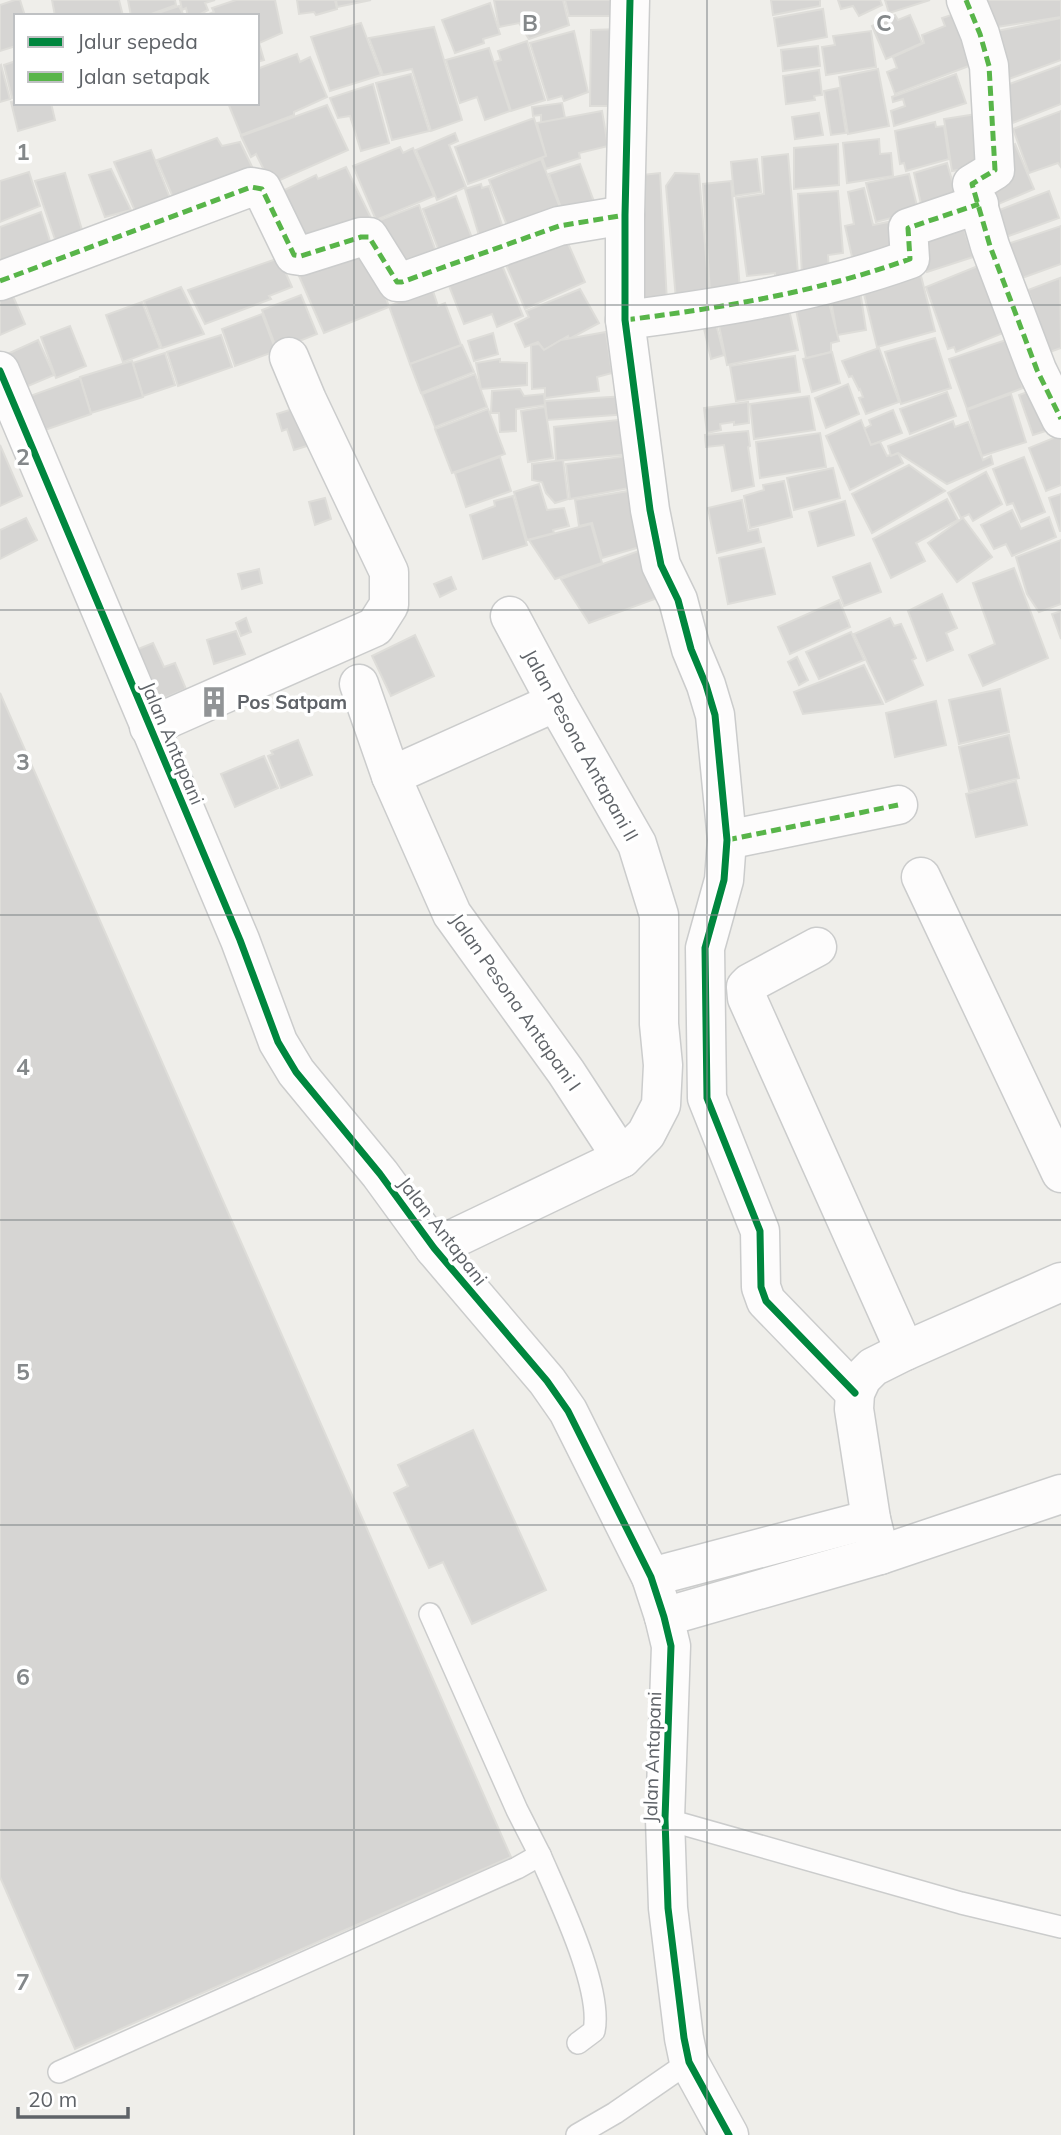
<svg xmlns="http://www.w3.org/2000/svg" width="1061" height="2135" font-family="Mulish,sans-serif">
<rect width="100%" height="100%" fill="#efeeea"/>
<!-- building -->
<g fill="#d6d5d3" stroke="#deddd9" stroke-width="2">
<polygon points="15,0 20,0 25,16 16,16 16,46 0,51 0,5"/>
<polygon points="52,0 119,0 123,16 55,16"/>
<polygon points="128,0 175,0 176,5 146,16 131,16"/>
<polygon points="180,0 215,0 205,3 208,10 197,16 188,16 186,8 182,10"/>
<polygon points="236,0 275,0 282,33 259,43 264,60 257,62 257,16 204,16 214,12 212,8"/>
<polygon points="297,0 335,0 337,9 316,15 314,12 299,14"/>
<polygon points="336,0 371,0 337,7"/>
<polygon points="494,0 563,0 569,25 529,39 519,23 499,27"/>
<polygon points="565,0 618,0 618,16 569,16"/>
<polygon points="771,0 820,0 820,6 773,15"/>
<polygon points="838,0 880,0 882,5 859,16 853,6 841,9"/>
<polygon points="885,0 930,0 889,13"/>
<polygon points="981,0 1061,0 1061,17 984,29"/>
<polygon points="490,3 500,34 483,39 484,43 455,53 442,20"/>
<polygon points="179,6 184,16 152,15"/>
<polygon points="823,9 827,37 778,46 774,18"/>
<polygon points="966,10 974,64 895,94 887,72 897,68 893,57 924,43 922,35 945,26 942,18"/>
<polygon points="895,15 898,20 910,15 922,43 886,59 872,26"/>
<polygon points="1061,18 1061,60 995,84 987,33"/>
<polygon points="361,23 381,75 330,91 311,37"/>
<polygon points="434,27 462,120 431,131 412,69 383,75 369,38"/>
<polygon points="622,29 620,106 590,106 591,30"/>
<polygon points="574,31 588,92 564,101 562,96 548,100 530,43"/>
<polygon points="871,31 876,67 826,75 822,47 835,45 833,36"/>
<polygon points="527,41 545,100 511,111 495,62 501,60 498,51"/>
<polygon points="818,46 820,66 783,71 781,50"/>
<polygon points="489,48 510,111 485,120 477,97 460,103 446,60"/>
<polygon points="297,54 300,62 310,57 327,97 294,112 294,115 241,135 228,103 257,103 257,69"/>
<polygon points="16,61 16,97 12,98 4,65"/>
<polygon points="1,65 10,99 0,102 0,66"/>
<polygon points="1061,65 1061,104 1010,124 996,89"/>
<polygon points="878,69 889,126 848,134 839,77"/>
<polygon points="819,70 822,95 814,96 815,100 786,104 783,76"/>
<polygon points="411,74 429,131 392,140 376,83"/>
<polygon points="956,74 966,103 894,126 891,111 905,106 903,99 893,102 892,97"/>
<polygon points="373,84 389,143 361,151 350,116 338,118 330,98"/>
<polygon points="839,88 846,133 831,135 824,91"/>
<polygon points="16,101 16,103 51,103 55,120 18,131 11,102"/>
<polygon points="562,103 565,118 541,123 541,115 533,116 532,107"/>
<polygon points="327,105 348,150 271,184 256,154 251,157 241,136"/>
<polygon points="602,111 608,146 579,153 580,158 546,169 542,157 546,156 537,123"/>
<polygon points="1061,111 1061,167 1058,163 1029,173 1013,129"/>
<polygon points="819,113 823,135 795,139 792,117"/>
<polygon points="977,114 986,170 958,175 958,170 952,171 944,119"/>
<polygon points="534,118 546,156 468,184 455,147"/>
<polygon points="935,122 936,127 944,126 949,159 906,171 904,163 900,164 895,131"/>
<polygon points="455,133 458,141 449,145 466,187 437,200 416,150"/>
<polygon points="217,138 222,146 240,142 259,181 175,202 157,160"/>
<polygon points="879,139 880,154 891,153 893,176 847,183 843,143"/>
<polygon points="838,144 839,185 794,189 794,148"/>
<polygon points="1015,144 1034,189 989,208 979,184 997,152"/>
<polygon points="400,147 403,153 413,148 434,196 376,220 353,166"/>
<polygon points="151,150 176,213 135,211 114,162"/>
<polygon points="788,154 798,274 775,277 775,273 747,276 736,198 764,194 762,157"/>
<polygon points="541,159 561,210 508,228 489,180"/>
<polygon points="757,159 761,192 734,196 731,162"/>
<polygon points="947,163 956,194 921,204 914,173"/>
<polygon points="580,164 596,207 565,219 549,174"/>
<polygon points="346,167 372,220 297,252 272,196 316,175 318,179"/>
<polygon points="111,169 131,210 105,217 89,175"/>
<polygon points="29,172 40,206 0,222 0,181"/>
<polygon points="65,173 85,240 59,251 35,181"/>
<polygon points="660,173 667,302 641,305 633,176"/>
<polygon points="675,173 699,174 709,292 676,299 666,186"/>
<polygon points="909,174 917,206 914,212 876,222 866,183"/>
<polygon points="731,181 740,289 710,292 703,184"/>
<polygon points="481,184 482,188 489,186 505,234 481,242 465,189"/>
<polygon points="864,188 873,225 893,221 902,259 855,270 845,226 854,224 848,192"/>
<polygon points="838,191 843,253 828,255 829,274 802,276 798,194"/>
<polygon points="1049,191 1059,218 992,242 984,216"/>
<polygon points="456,196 475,246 442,259 423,209"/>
<polygon points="419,205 438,257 395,275 375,222"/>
<polygon points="41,212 54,254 0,276 0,227"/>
<polygon points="1061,226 1061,264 1008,283 996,248"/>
<polygon points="964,229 973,257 927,272 914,231"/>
<polygon points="563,232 585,282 525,309 503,258"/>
<polygon points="368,246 389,307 324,333 299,276"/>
<polygon points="497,253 523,316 497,327 492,314 464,324 444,273"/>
<polygon points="279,258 292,287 269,296 271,299 205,324 188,290"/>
<polygon points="990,261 1013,329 956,352 954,347 948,349 926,287"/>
<polygon points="921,276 935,331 877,347 861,282 883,285"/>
<polygon points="1060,278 1061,348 1036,357 1020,312 1034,306 1028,290"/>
<polygon points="7,282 25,324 0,335 0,285"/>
<polygon points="859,284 866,330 837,335 829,289"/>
<polygon points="181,287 204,334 162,348 144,301"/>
<polygon points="432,288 438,306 445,303 461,345 410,364 389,306"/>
<polygon points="580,289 599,323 569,339 568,336 544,350 538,342 525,347 515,324 529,317 526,311"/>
<polygon points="301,295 317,334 277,350 262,310"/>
<polygon points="786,296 798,350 727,365 716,311"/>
<polygon points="142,302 160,348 123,362 106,315"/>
<polygon points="829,303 839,341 831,343 831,352 806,358 795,305"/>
<polygon points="262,314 276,351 235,366 222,329"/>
<polygon points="714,316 724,355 711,359 702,320"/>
<polygon points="70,326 86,366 56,378 41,337"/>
<polygon points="606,332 612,373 597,377 599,391 545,398 545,388 532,389 531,345 539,344 544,350 561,340"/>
<polygon points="493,333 498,354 474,361 468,341"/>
<polygon points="221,335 232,367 178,386 167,352"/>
<polygon points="935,338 951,388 901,404 885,352"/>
<polygon points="38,340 54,375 21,389 3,356"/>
<polygon points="1006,340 1023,388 967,409 949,359"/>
<polygon points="462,345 474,372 421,393 410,364"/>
<polygon points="879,348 899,402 866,414 859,398 863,397 860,389 859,390 852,376 849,377 842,361"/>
<polygon points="832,352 840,383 812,392 803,359"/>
<polygon points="165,353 175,385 143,396 133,363"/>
<polygon points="795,356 800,392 736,401 730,366"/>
<polygon points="500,359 500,362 527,363 527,385 481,389 476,363"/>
<polygon points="132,361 143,397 91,413 80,377"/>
<polygon points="475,374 487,407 435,427 422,394"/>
<polygon points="80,378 91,414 42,431 30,396"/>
<polygon points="848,384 859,414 826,428 815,398"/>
<polygon points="1041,387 1055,428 1033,435 1019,395"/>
<polygon points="520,389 524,396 544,394 545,405 516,409 516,431 500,432 499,413 491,413 492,391"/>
<polygon points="947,392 956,416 910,434 900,409"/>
<polygon points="1011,394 1026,442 982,456 967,410"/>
<polygon points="626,396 628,414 547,420 545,401"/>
<polygon points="809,396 815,430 754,439 750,404"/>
<polygon points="748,402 749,423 734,425 734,422 720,424 721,430 707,433 704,408"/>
<polygon points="305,405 310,445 294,450 287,429 282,431 277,414"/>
<polygon points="545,407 553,458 528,462 521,411"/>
<polygon points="488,409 505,454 452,473 435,429"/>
<polygon points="893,410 902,433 871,445 864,429 871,425 869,420"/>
<polygon points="627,419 630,454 556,461 554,427"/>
<polygon points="861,420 871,445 880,442 887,456 898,453 903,463 850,490 826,436"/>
<polygon points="953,421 955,427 968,422 983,460 991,456 993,464 947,484 898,453 891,456 888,446"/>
<polygon points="748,431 750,446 748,447 754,486 732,491 724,445 706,447 705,435"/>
<polygon points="820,433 826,467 760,478 756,442"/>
<polygon points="1061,435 1061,485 1046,491 1029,448"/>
<polygon points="0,445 22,496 0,506"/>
<polygon points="636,455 640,486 570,499 566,464"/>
<polygon points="500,457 511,491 466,507 455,473"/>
<polygon points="1024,457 1045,512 1021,522 1013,503 1007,505 993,469"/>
<polygon points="563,460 568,499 555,503 546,493 542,482 532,480 532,464"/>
<polygon points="909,465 945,491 872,533 852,494"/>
<polygon points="833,468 840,498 794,510 787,478"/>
<polygon points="986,472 1002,504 973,521 969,514 961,518 948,493"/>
<polygon points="784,481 792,517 750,528 744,496 764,490 763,485"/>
<polygon points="539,484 547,510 564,508 569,526 553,530 554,533 527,540 514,492"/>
<polygon points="640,489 654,543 602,558 592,523 579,526 575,500"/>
<polygon points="1061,494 1061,531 1060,531 1049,498"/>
<polygon points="513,496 527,545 483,559 470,515 495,506 494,501"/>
<polygon points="325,498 331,519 315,525 309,502"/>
<polygon points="947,499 958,520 916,543 925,561 891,578 873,539"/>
<polygon points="742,500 748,531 758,529 761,542 717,553 708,508"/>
<polygon points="845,501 854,535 818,546 809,512"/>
<polygon points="1012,510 1021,529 1049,517 1056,537 1012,556 1006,544 994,549 981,525"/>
<polygon points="26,518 37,540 0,559 0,530"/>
<polygon points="963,518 992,557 957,582 928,543"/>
<polygon points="591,524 602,563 555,579 529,540"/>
<polygon points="1061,540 1061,604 1039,612 1027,594 1016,557"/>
<polygon points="647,548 663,596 589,623 561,579"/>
<polygon points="764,548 775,594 728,604 719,558"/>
<polygon points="870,563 881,592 844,606 833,577"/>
<polygon points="1014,568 1048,658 983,686 969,655 995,644 973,583"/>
<polygon points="259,569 262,583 242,589 238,574"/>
<polygon points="451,577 456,589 440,597 434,584"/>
<polygon points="942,594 957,628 946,633 953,650 927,661 908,611"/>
<polygon points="839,600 850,627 790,654 778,627"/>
<polygon points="1061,611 1061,639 1052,614"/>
<polygon points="246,618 251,632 241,636 236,623"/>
<polygon points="890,618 894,626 901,624 916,658 912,660 923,685 886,702 854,634"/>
<polygon points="236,631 245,654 214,664 207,640"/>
<polygon points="851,632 864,660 819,679 806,652"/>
<polygon points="415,635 434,676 391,696 372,656"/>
<polygon points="153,643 164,667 175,663 186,689 160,700 138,649"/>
<polygon points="797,657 808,680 799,685 788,662"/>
<polygon points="864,665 883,704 803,714 794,692"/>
<polygon points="1000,689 1009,732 959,744 949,700"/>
<polygon points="0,693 511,1857 75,2049 0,1877"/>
<polygon points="936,701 946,745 895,757 886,713"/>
<polygon points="1009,735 1019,778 969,791 959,747"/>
<polygon points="298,740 312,775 281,788 268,756 273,754 271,751"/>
<polygon points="264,756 278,788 235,807 221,774"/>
<polygon points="1016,781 1027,825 976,837 966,794"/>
<polygon points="473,1430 546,1590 472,1624 443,1562 429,1568 394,1493 408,1486 398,1465"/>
</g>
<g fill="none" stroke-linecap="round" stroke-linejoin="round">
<defs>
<g id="service">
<polyline points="665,1819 961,1903 1061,1927"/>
<path d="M540,1855C558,1897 603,1988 594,2031L578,2043"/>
<polyline points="59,2072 517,1868 540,1855 517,1810 430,1614"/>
<polyline points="577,2135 615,2113 689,2062"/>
</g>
<g id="minor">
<polyline points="630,0 625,215 625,320 650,510 661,565 678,600 691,649 706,685 715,715 727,840 724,880 705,948 707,1098 760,1231 761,1287 766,1301 855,1393"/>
<polyline points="966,0 980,34 989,66 995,170 972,184 990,246 1037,370 1061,419"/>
<polyline points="0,281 251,187 262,189 294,255 301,256 361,237 369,237 397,282 402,282 559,226 625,215"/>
<path d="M625,320C721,308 818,292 910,259L908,228L979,204"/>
<polyline points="359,684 391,776 452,914 566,1072 622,1158"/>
<polyline points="149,727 375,627 389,605 389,572 307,400 289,357"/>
<polyline points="391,776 556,702"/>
<polyline points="727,840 898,805"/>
<polyline points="921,877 1061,1173"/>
<polyline points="817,947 750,983 746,987 747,998 905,1351"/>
<polyline points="434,1248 622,1158 646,1134 661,1105 663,1065 659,1024 659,915 637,844 556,702 510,616"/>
<polyline points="880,1555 1061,1494"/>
<polyline points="651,1577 871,1519"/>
<polyline points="664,1617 880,1555 871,1519 854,1409 855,1393 862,1378 873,1367 905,1351 1061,1282"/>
</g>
<polyline id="tertiary" points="0,371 240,940 278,1042 296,1072 380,1174 434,1248 547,1381 568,1411 651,1577 664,1617 671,1646 665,1819 668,1908 684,2038 689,2062 729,2135"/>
</defs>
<!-- service casing -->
<use href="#service" stroke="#cbcccc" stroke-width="24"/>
<!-- minor casing -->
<use href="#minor" stroke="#cbcccc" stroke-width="41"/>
<!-- tertiary casing -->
<use href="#tertiary" stroke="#cbcccc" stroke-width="41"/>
<!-- service -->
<use href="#service" stroke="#fdfcfc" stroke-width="21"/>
<!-- minor -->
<use href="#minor" stroke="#fdfcfc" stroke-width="38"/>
<!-- tertiary -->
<use href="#tertiary" stroke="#fdfcfc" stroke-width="38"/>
<!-- quiet -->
<g stroke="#58b549" stroke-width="5" stroke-dasharray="10 5" stroke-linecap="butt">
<polyline points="966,0 980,34 989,66 995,170 972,184 990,246 1037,370 1061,419"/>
<polyline points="0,281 251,187 262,189 294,255 301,256 361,237 369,237 397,282 402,282 559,226 625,215"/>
<path d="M625,320C721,308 818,292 910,259L908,228L979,204"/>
<polyline points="727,840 898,805"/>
</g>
<defs>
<g id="cycleway">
<polyline points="630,0 625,215 625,320 650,510 661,565 678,600 691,649 706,685 715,715 727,840 724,880 705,948 707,1098 760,1231 761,1287 766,1301 855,1393"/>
<polyline points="0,371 240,940 278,1042 296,1072 380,1174 434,1248 547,1381 568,1411 651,1577 664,1617 671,1646 665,1819 668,1908 684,2038 689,2062 729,2135"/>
</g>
</defs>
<!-- cycleway casing -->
<use href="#cycleway" stroke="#fff" stroke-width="11"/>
<!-- cycleway -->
<use href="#cycleway" stroke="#00873e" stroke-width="7"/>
</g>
<!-- grid -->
<path fill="none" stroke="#84888a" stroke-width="2" stroke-opacity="0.55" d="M354,0V2135M707,0V2135M0,305H1061M0,610H1061M0,915H1061M0,1220H1061M0,1525H1061M0,1830H1061"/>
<!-- icons -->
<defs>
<symbol id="building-bare" viewBox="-9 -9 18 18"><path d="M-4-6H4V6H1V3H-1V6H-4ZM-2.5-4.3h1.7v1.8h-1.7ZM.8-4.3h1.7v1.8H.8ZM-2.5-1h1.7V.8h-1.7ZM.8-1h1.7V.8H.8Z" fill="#919496" stroke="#fff" stroke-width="2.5" paint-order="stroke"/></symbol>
</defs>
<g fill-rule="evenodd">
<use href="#building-bare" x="192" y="680" width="44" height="44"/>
</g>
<g text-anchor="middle" stroke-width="7" stroke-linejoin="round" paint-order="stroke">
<!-- poi labels -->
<g font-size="19" font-weight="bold" fill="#5f6368" stroke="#fff" text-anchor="start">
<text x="237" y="709">Pos Satpam</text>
</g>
<!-- street labels -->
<g font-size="19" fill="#5f6368" stroke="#fff">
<text transform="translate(173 743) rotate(67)" y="7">Jalan Antapani</text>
<text transform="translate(581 745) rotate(61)" y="7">Jalan Pesona Antapani II</text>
<text transform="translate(516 1002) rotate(55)" y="7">Jalan Pesona Antapani I</text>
<text transform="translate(443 1231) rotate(52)" y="7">Jalan Antapani</text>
<text transform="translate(652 1757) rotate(-88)" y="7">Jalan Antapani</text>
</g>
</g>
<g font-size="23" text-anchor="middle" font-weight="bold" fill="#84888a" stroke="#fff" stroke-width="7" stroke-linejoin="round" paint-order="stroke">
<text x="530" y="31">B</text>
<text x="884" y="31">C</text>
<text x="23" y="160">1</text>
<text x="23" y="465">2</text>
<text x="23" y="770">3</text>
<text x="23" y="1075">4</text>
<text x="23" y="1380">5</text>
<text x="23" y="1685">6</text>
<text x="23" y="1990">7</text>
</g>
<!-- legend -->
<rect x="14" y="14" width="245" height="91" fill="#ffffff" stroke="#bfc1c3" stroke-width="2"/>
<rect x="28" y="37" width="35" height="10" fill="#00873e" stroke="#bfc1c3" stroke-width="2"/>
<text x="77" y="49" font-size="21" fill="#5f6368">Jalur sepeda</text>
<rect x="28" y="72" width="35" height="10" fill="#58b549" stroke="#bfc1c3" stroke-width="2"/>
<text x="77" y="84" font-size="21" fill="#5f6368">Jalan setapak</text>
<!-- scale -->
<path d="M18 2107v10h110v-10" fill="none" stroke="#5f6368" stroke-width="3.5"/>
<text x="28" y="2107" font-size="21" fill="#5f6368" stroke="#ffffff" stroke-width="5" paint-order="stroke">20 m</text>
</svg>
